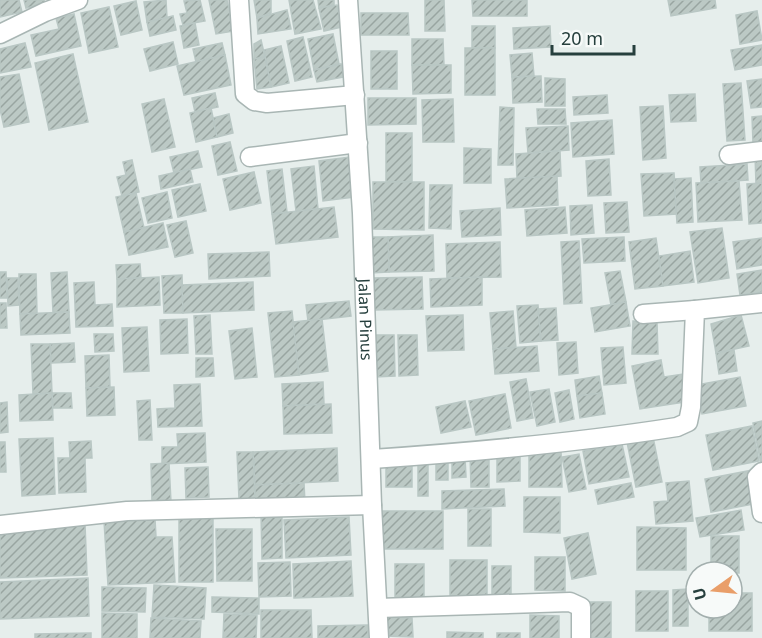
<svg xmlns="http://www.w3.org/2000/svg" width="762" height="638" font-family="'Noto Sans',sans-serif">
<defs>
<pattern id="building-hatch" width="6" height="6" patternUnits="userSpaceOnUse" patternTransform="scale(1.5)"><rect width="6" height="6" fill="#bcc9c5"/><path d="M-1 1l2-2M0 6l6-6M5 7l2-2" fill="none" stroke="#99a5a1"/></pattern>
</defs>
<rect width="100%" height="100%" fill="#e6eeec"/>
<!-- building -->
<g fill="url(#building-hatch)" stroke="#b9c7c4" stroke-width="1.5">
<polygon points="0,0 19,0 22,12 0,17"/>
<polygon points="24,0 44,0 45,4 26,8"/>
<polygon points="166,0 167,18 147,22 144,2"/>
<polygon points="200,0 205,21 183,25 180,14 187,13 184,1"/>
<polygon points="209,0 227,0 234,31 216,34"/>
<polygon points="254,0 271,0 271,13 257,18"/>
<polygon points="289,0 313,0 321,29 295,34"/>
<polygon points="318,0 334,0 334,5 319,8"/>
<polygon points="425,0 444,0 445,31 425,31"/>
<polygon points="472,0 527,0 527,16 473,16"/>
<polygon points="668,0 715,0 716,8 671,16"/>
<polygon points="136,1 142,30 121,35 114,6"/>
<polygon points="337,5 342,27 324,31 319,8"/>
<polygon points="109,7 118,47 89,53 81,13"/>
<polygon points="287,10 291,29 258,34 257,18"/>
<polygon points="757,11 762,40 740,44 736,15"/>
<polygon points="361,13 408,13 409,35 361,35"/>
<polygon points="74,14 81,46 36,56 31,35 59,29 56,18"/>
<polygon points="173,16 176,30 150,36 147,22"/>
<polygon points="195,23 199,45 184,48 180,26"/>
<rect x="472" y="26" width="23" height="22"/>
<polygon points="550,26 551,47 514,49 513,28"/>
<polygon points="333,34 339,64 314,70 308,39"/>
<polygon points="303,37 312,77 295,81 287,41"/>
<polygon points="412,39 443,39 444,65 412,65"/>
<polygon points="261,40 265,57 254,59 254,44"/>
<polygon points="173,42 178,64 150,71 144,49"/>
<polygon points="25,43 31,67 0,73 0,49"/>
<polygon points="222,43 225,55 196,62 193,49"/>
<polygon points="762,45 762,65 735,70 731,50"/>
<polygon points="281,46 289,83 271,87 264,50"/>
<rect x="465" y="48" width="30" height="47"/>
<rect x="371" y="51" width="26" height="38"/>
<polygon points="532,53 534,76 512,77 510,55"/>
<polygon points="73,54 88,122 49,130 35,63"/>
<polygon points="225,55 231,85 184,95 177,66"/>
<polygon points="265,57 271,87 257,89 254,59"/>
<polygon points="341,64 344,77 317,82 314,70"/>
<polygon points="412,65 451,65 451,93 413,94"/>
<polygon points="19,74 29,122 4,127 0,109 0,77"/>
<polygon points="541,76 542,102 513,103 512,77"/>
<polygon points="545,78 565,79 565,106 545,106"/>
<polygon points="762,79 762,107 751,108 747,81"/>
<polygon points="741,83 745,140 727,141 723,84"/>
<polygon points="215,93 218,107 195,112 192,98"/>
<polygon points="695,94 696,121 671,122 669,95"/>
<polygon points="607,95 608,113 574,115 573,97"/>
<polygon points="368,98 416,98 416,124 368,125"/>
<polygon points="164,99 175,147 152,152 142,104"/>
<polygon points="453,99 454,142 423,142 422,100"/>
<polygon points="663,106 666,158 643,160 640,107"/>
<polygon points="500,107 514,108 513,165 498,165"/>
<polygon points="211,108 217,137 196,142 190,113"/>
<polygon points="537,109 565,109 566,124 538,124"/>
<polygon points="229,114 233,133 217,137 213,118"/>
<polygon points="762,116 762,143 753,143 752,117"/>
<polygon points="612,120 614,154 573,157 571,123"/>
<polygon points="568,126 569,150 528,153 526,128"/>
<rect x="386" y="133" width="26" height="49"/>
<polygon points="230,142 237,171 218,175 212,146"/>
<polygon points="464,148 491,149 491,183 464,183"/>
<polygon points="198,151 202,167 174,173 170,157"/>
<polygon points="560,151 561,176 517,179 516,154"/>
<polygon points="762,154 762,183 756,184 755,155"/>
<polygon points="350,157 354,197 323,201 319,161"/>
<polygon points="609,159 611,195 588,196 586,161"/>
<polygon points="132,160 139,192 122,196 117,177 126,175 123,162"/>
<polygon points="747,164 748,180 701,183 700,167"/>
<polygon points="314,166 318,209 296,211 291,169"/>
<polygon points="190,169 193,182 161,189 159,176"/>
<polygon points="282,169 287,212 272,214 267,171"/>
<polygon points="254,172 261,203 230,210 223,179"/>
<polygon points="674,173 677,214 644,216 641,174"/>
<polygon points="557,176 558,205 507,208 505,179"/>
<polygon points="691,178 693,222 677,223 674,179"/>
<polygon points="739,181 742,220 698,222 696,183"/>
<polygon points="373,182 424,182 424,230 373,229"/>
<polygon points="762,183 762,223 749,224 747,184"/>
<polygon points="200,184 206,211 178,217 172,190"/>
<polygon points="430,185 452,185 451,229 429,228"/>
<polygon points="167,192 172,218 148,223 142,198"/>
<polygon points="136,193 144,228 124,232 116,197"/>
<polygon points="627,202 629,232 606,233 604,203"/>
<polygon points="592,205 594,233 571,235 570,206"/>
<polygon points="334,207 338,237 276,244 272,214"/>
<polygon points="565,207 567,233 527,236 525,210"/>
<polygon points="500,208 501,235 462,237 460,211"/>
<polygon points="186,221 193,253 175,257 167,225"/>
<polygon points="163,223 168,247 129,255 124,232"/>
<polygon points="722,228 729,278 698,283 690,232"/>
<polygon points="433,235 434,271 389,272 388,237"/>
<polygon points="369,237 388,237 389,272 370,273"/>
<polygon points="624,237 625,261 584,263 582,239"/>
<polygon points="656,238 663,286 635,289 629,242"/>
<polygon points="762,238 762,265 737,269 733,242"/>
<polygon points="579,241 582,303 564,304 561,242"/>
<polygon points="500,242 501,277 447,278 446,244"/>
<polygon points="690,251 694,282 663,286 659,256"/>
<polygon points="269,252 270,276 209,279 208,254"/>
<polygon points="140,264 141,278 117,279 116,265"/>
<polygon points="762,270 762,292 740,295 737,274"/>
<polygon points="620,271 626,302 611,305 605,273"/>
<polygon points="0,272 6,272 7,298 0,298"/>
<polygon points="67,272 69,312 53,312 51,273"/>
<polygon points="19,274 36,274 37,313 20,314"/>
<polygon points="182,275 183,313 164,313 162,276"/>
<polygon points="159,277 160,305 117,307 117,279"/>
<polygon points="422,277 423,309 374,310 373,278"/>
<polygon points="482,277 482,305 431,307 430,279"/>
<polygon points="7,278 18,278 19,305 8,306"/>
<polygon points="94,282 95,305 112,304 113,326 76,327 74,283"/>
<polygon points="253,282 254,310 183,313 182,285"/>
<polygon points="349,301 351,316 308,321 306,305"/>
<polygon points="626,302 630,326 595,332 591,308"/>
<polygon points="0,303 6,303 7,328 0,328"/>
<polygon points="538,305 541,341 520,343 517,306"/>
<polygon points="556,308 558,340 541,341 538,309"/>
<polygon points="292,311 299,375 275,377 268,313"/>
<polygon points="513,311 516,348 493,349 490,313"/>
<polygon points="69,312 70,333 21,335 20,314"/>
<polygon points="210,315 212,354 196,354 194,316"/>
<polygon points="463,315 464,350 428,351 426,316"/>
<polygon points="741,315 749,346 716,353 711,324"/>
<polygon points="187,319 188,353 161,354 160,320"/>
<polygon points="322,319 328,371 299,375 293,322"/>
<polygon points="633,321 657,323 658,354 632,354"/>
<polygon points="147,327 149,371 124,372 122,328"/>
<polygon points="252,328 257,377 235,379 229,331"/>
<polygon points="94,334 113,334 114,351 95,352"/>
<polygon points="373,335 394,335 395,376 375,377"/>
<polygon points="398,335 417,335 418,375 399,376"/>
<polygon points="576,342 578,373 559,375 557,343"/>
<polygon points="74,343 75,362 51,363 50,344"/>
<polygon points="31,344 50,344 52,393 33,394"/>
<polygon points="537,346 539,371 495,374 493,349"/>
<polygon points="623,347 626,383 604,385 601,348"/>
<polygon points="734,350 737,371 719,374 716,353"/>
<polygon points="109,355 110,387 86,388 85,356"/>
<polygon points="196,358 213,358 214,376 196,377"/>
<polygon points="661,360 664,377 683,374 684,402 640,409 632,366"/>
<polygon points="599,376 602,393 577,396 575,380"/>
<polygon points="740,377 746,406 702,414 696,385"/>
<polygon points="526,379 533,418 517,421 510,382"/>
<polygon points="323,382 324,404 283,406 282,384"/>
<polygon points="200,384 202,426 158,427 157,409 175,408 174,385"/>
<polygon points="114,387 115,415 87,416 86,388"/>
<polygon points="549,389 555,422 537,426 530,392"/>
<polygon points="569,390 574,419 560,422 555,393"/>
<polygon points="52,393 71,393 72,408 53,408"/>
<polygon points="52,393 53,420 20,421 19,395"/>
<polygon points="602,393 605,414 580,418 577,396"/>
<polygon points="505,394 511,428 476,435 469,401"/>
<polygon points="150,400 152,440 139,440 137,401"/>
<polygon points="465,401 471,427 441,433 436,407"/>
<polygon points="7,402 8,432 0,433 0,403"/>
<polygon points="331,404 332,433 284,434 283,406"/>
<polygon points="762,421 762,469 753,423"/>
<polygon points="752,426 759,461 713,470 706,435"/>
<polygon points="205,433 206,462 162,464 162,447 178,447 177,434"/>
<polygon points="653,437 662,482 636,487 627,442"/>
<polygon points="53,438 55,494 22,496 19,439"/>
<polygon points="91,441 92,458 85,458 86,492 59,493 58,458 70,458 69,442"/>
<polygon points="0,442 5,442 6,472 0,472"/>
<polygon points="622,444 629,477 589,484 583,451"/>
<polygon points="337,448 338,481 255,485 253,452"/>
<polygon points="529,450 561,450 562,487 529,487"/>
<polygon points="237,452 253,452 255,499 239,499"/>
<polygon points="497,452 520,453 520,481 497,482"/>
<polygon points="470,454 489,454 489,487 471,487"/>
<polygon points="579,454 586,489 569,492 562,457"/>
<rect x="436" y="455" width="12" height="25"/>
<polygon points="452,457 465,457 466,477 452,478"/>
<polygon points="428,459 428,496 418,496 418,460"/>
<rect x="386" y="460" width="26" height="27"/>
<polygon points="169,463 171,502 152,502 151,464"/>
<polygon points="208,467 209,497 186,498 185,468"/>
<polygon points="753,470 759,503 711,512 705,479"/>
<polygon points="689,481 693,521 656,524 654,502 668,501 666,483"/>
<polygon points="304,483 305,503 255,504 255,485"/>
<polygon points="631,483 634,497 598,504 595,490"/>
<polygon points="504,489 505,506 442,509 442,491"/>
<polygon points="524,497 560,497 560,533 524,532"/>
<rect x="468" y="509" width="23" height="37"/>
<polygon points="741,510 744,530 700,537 696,518"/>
<rect x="382" y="511" width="61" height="38"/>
<polygon points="261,513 282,513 282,558 262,559"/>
<rect x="179" y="517" width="34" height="65"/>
<polygon points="349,517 351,555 286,558 284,520"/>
<polygon points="155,519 156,537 172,537 175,582 108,585 104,521"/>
<polygon points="85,524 87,575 0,578 0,527"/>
<polygon points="637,527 686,528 686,570 637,570"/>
<polygon points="216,529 252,529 252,581 217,581"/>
<polygon points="588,533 596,574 572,579 564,538"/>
<polygon points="711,536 739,536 739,573 711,572"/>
<polygon points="535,557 565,557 565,591 535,590"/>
<rect x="450" y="560" width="37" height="41"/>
<polygon points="351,561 353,596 294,598 293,564"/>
<polygon points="290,562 291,596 259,597 258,563"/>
<rect x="395" y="564" width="29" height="40"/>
<rect x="492" y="566" width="19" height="32"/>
<polygon points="88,578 89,616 0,619 0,582"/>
<polygon points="154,585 206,588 204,619 152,617"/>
<polygon points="102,587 146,588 145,612 102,611"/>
<polygon points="688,589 688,626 673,626 673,590"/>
<rect x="636" y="591" width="32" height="40"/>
<polygon points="732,593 752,593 752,631 709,631 709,608 732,608"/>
<polygon points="212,597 259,598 259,614 212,612"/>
<rect x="589" y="602" width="22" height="36"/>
<polygon points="261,610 311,610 312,638 261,638"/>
<polygon points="102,613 137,614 137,638 102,638"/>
<polygon points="224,614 257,615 256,638 223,638"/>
<polygon points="530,615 559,616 559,638 530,638"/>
<polygon points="382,617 412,618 413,637 384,636"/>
<polygon points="151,618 201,621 200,638 150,638"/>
<polygon points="368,625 368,638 318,638 318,626"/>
<polygon points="447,632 483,633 483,638 447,638"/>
<polygon points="91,633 91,638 35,638 35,634"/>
<rect x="497" y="633" width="23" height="5"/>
</g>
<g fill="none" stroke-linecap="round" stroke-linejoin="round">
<defs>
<g id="minor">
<polyline points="239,0 245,94 254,101 267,103 355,95"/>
<path id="s1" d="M348,0L362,213L372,505L379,638"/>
<polyline points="0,34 45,12 78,0"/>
<polyline points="729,155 762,151"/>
<polyline points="250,157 358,143"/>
<polyline points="643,314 695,310"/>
<path d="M372,459C474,452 575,443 677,427L688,422L691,407L695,310L762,303"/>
<polyline points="762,472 757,477 762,513"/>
<polyline points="0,525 127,511 372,505"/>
<polyline points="378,608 570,602 581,607 581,638"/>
</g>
</defs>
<!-- minor casing -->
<use href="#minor" stroke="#a9b6b4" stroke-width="21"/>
<!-- minor -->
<use href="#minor" stroke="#fff" stroke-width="18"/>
</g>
<g text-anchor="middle" stroke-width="4.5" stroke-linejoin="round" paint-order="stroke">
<!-- street labels -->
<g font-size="16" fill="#263f3d" stroke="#f7faf9">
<text dy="6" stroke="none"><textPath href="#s1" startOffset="320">Jalan Pinus</textPath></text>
</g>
</g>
<!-- north arrow -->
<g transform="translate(714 590) rotate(255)"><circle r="28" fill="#f7faf9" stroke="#a3afae" stroke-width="1.5"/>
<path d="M0-4.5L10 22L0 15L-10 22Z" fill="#e99e69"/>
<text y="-9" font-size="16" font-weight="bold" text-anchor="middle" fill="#263f3d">U</text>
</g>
<!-- scale -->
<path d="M552 45v9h82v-9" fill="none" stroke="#263f3d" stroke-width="3"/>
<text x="561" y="45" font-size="18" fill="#263f3d" stroke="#f7faf9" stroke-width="4.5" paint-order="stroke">20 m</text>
</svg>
